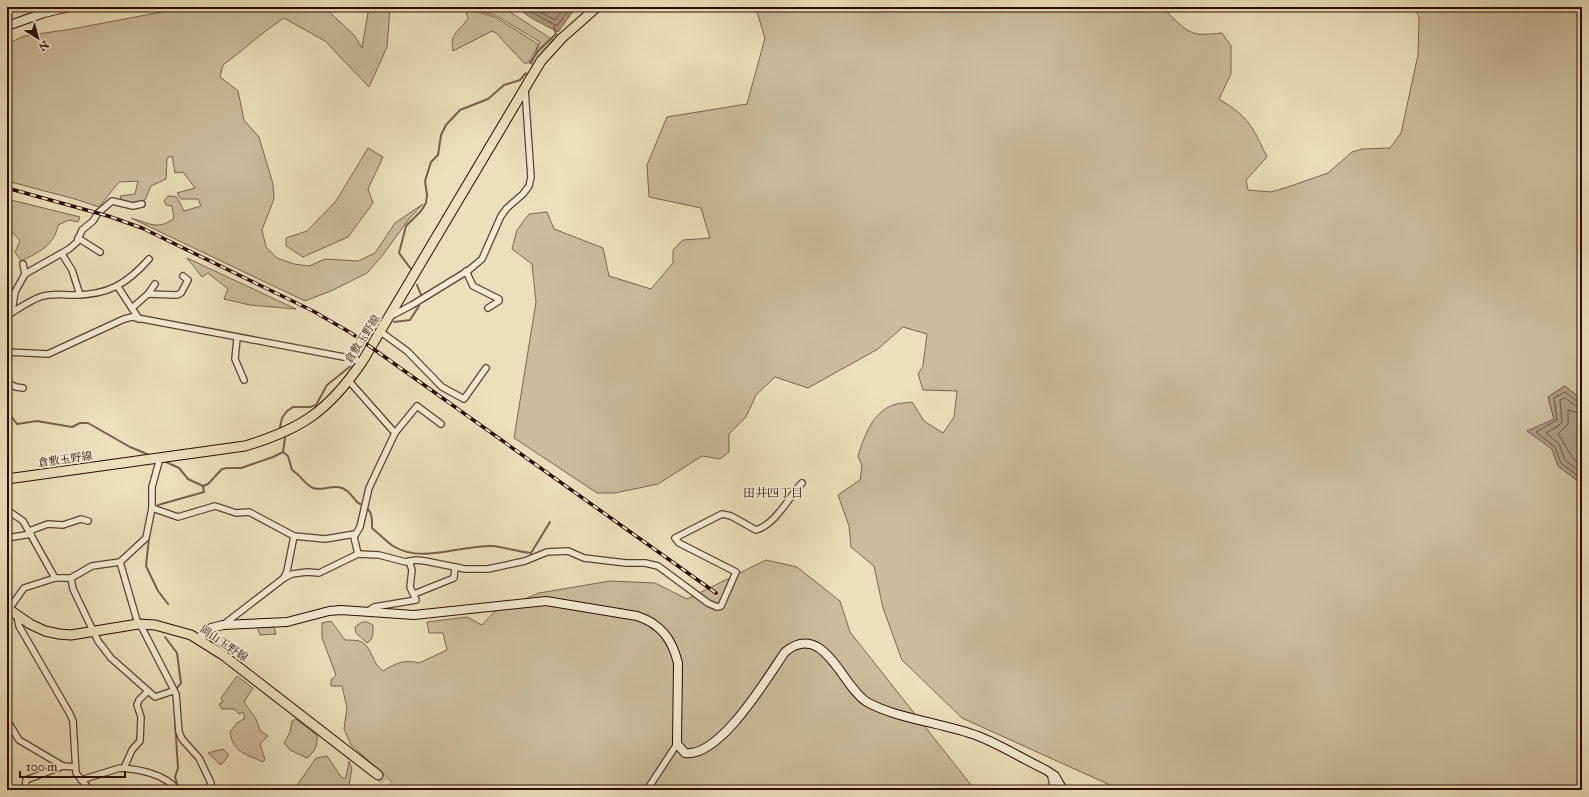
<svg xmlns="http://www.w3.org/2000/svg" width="1589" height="797" font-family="'IM FELL Great Primer','Noto Serif JP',serif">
<rect width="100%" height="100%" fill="#ece0bc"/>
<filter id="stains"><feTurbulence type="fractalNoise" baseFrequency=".005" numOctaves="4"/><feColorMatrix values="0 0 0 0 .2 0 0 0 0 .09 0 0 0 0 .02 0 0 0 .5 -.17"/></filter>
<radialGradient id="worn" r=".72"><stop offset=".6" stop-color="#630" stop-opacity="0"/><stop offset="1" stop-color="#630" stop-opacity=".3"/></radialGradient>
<!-- green -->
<g fill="#cbbc9c" stroke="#7b644e">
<path d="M188,7H324L354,35L362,48L369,7H390L387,47L369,87L325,41L284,18C262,32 244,50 223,65L220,77L238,91L244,120L259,137L273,184L274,199L262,230L266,247L277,258L294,264L309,266L325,259L358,261L375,253L395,223L423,204L409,219L382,256L367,273L331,291L305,301L131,218C149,223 158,231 174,218L172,206L166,205L164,201L168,196L177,197L184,211L201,206L198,199H181L177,193L195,188L183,172L175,173L172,156L167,158L166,179L151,186L145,200L134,204L121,199L120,196L135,194L138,181L119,182L99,207L75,199L7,181V44L24,36L72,29Z"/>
<polygon points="465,7 499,7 507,10 553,40 534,64 531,64 540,42 495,15"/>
<path d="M757,7H1168V13C1190,35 1192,36 1222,33L1231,46V74L1219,99C1249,117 1252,126 1267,157L1246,180L1248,190L1271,192L1285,188L1328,173L1352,152L1362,149L1390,148L1401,133L1418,55L1419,17L1414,7H1582V400L1565,386L1548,397L1554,419L1552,449L1558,466L1582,484V790H1121L962,718L902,660L883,608L874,566L851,547L849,526L838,495L860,480L862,466L858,456C864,437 872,413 893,405C898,403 906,403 912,402L924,421L943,433L954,417L957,391L923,390L918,374L923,366L927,334L903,327L878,349L808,388L775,377L756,395L746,417L729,434V452L720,459L702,456L658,484L615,493H597L514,438L536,302L532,264L512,249L517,230L529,214L547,212L554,229L603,248L609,276L651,289L673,263V250L683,240L710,238L701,208L649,197L647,165L667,117L747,104L765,38L756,9Z"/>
<path d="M465,8L495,17L538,44L536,50L528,63H524L496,33L492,31L453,51C449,32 460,32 468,18Z"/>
<polygon points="368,148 383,157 368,189 373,203 348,237 303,257 286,246 286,238 307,231 336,201"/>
<path d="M7,199L80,217L78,222L69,220L58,225C55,245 38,253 21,261L15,252L20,241L7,226Z"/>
<polygon points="187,258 296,309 250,305 224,299 228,289 208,273 202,277"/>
<path d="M766,560L797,567L840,601L850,632L975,790H388L392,782L351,745L344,729L347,708L342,686H331V680L336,675L322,638V623L331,621L345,640C350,640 358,640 362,642C373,649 372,664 383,671C396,663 405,659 419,663L447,650L443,633H429L427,622L467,617L482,625L494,612L539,593L610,581L655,583L687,599Z"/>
<path d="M362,622H367L373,625C373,633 374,639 367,643L356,633L355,627Z"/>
<polygon points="257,627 274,627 276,634 260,635"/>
<path d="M237,676L253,688L244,702L256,719L260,730L268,736L260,744L265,760L263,762C246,754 233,753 230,732L237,723L245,718L243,712L239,714L234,709H222L219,704L223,702L221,698Z"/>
<path d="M296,719L317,735C318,746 315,751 307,758L290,750L284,743L290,732L292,721Z"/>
<polygon points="223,749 229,755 221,765 208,753"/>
<polygon points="327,756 342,778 346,778 349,761 352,769 348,790 300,790 296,787 316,758"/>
</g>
<!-- water -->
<g fill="#aa987c" stroke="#77604b">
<polygon points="515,7 576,7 558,32 533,19"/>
<polygon points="1565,386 1582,400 1582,484 1558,466 1552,449 1527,431 1554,419 1548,397"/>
</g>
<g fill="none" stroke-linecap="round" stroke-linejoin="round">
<!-- shore -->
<g stroke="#6a523e" stroke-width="1">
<polyline points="522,7 557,26 571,7"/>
<polyline points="531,7 555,20 565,7"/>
<polyline points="1582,402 1578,402 1565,392 1554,398 1557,420 1536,432 1555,447 1561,463 1582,479"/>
<polyline points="1582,407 1576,406 1565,398 1560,400 1562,422 1558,426 1546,433 1559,444 1565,460 1582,473"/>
<path d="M1582,414L1568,410V424L1558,434C1567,446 1569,457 1582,466"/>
</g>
<!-- stream -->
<g stroke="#77604b" stroke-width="2">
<polyline points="530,63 538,51 556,34 554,28"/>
<polyline points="411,269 399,253 406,226 421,211 426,203 427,195 425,181 431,162 438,155 441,135 446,125 460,110 488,99 504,85 520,80 526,73"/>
<polyline points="417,285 421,295"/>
<polyline points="394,322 410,320 419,306"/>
<polyline points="7,411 17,424 37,421 72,427 80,423 88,423 130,447 147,454"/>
<polyline points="280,428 282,418 287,411 293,407 310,407 316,405 327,385 352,365"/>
<polyline points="283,452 285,438"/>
<path d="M166,462L179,468L188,479L203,486L208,484L222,469L227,468H241L273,457L283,452L288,456L292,470C302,476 304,484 313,488C321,491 329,486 338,487C347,488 351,495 357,502C360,505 365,505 367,508C373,514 372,521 372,528C379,534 386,541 393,546C422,564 460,545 492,546C505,547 518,552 531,553L550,522"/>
<polyline points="158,505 204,492 203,486"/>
<polyline points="149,538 146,566 158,591 168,604"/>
<polyline points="165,637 177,653 181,683 175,691"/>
<polyline points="175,721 178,768 175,777 178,787"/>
</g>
<!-- primary-tunnel -->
<polyline stroke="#cfc0a0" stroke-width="9" stroke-dasharray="9 4.5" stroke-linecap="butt" points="378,775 394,790"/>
<defs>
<g id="street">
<polyline points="78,238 100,252"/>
<polyline points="62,254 72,270 80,295"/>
<polyline points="23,264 25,274"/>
<polyline points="466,271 473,286 499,299 499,301 488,308"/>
<polyline points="118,287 139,319"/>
<polyline points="148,294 177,295 181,293 188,280 183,276"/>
<polyline points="132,308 148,294 155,284"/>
<polyline points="8,315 13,305 15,292 25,274 69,249 77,242 82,230 93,221 98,213 112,201 133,206 142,204"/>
<path d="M8,315C18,309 29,301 40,297C51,293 63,295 74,295C108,295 127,284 149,259"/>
<polyline points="391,316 412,305 469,270 482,259 501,216 507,208 523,194 529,186 531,177 525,89"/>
<polyline points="381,332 407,351 442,387 464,399 486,368"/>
<polyline points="237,338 235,359 244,380"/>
<polyline points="7,352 48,354 124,319 132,317 349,358 362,362"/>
<polyline points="349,381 395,433 369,488 360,527 354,537 358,554"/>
<polyline points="7,383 16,387 23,388"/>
<polyline points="395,433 417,406 441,424"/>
<polyline points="152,508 178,517 215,506 236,513 249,512 294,536 325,539 355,534"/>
<polyline points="7,510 23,521 55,578"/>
<polyline points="29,531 48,524 63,525 81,519 88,521"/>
<polyline points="7,538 31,534"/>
<polyline points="120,562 138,624"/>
<polyline points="71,578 73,589 98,641 111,658 155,697 173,691"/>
<polyline points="284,578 287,571 294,536"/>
<polyline points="414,594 454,578 455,567"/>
<polyline points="9,609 24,588 55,578 71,578 92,566 120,562 146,538 152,508 152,487 160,458"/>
<polyline points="368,611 374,607 416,600 410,587 412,570 409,561"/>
<polyline points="17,616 19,626 70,714 73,721 76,773 90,790"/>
<polyline points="140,624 176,694 179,732 182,739 199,758 211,783 207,790"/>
<path d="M223,625L284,578L292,574L307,572L319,573L358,554L379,555L406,562L416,560L425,561L465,569H488L525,561L547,552L568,551L584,558L626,563H645L658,566L708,603L717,607L721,606L736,572L679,543L675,538L722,514L731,516L756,530C776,524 788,498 802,483"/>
<polyline points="7,720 19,740 63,766 75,767"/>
<polyline points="124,768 132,750 140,741 141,717 137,705 139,700 148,691"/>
<polyline points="1050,772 1054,790"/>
<path d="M81,780L120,768C138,769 166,774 177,790"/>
<polyline points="25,790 26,780 63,766"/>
<polyline points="647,790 677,744"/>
</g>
<g id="secondary">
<polyline points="7,26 44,13 69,7"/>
<path d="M199,639L211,628L223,625L287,622L329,611L341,610L414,615L546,601L637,616C661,624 672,639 678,663L677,744L685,753C720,758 767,678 785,652C824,620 842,687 867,702C897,719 944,723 978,736C1001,745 1023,759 1046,770L1055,776L1063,790"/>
</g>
<g id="primary">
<path d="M7,479L245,446C302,429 328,411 362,362L541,61L562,38L597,7"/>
<polyline points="7,608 30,624 45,631 59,634 71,635 138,624 155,625 191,635 223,655 378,775"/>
</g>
</defs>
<!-- street casing -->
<use href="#street" stroke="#5b4030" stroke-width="8"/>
<!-- secondary casing -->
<use href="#secondary" stroke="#2b0b01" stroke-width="10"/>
<!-- primary casing -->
<use href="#primary" stroke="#2b0b01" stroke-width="11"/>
<!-- street -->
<use href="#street" stroke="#f3ebd3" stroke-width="5.5"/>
<!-- secondary -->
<use href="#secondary" stroke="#f3ebd3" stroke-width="8"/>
<!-- primary -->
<use href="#primary" stroke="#ece0bc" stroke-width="9"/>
<defs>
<polyline id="rail" points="7,188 108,216 142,228 313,311 351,333 382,355 716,593"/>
</defs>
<!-- rail casing -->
<use href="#rail" stroke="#2b0b01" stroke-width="3.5"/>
<!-- rail -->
<use href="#rail" stroke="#f3ebd3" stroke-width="2" stroke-dasharray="6" stroke-linecap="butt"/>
</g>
<g text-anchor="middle" stroke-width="3.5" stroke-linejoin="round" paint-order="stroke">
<!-- street labels -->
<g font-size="11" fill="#2b0b01" stroke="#f3ebd3">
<text transform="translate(362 339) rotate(-57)" y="4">倉敷玉野線</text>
<text transform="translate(65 459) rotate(-8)" y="4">倉敷玉野線</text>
<text transform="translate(224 643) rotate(34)" y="4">岡山玉野線</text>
</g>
<!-- neighbourhood labels -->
<g font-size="12" fill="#2b0b01" stroke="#f3ebd3">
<text x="773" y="497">田井四丁目</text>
</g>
</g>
<!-- margin -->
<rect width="1589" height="797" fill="none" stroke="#ece0bc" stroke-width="24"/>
<rect x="8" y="8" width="1573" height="781" fill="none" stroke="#2b0b01" stroke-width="2"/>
<rect x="12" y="12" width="1565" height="773" fill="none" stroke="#2b0b01"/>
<!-- north arrow -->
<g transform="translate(38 38) rotate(143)" stroke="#f3ebd3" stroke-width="3" paint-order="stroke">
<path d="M0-3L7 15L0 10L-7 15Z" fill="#2b0b01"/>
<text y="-6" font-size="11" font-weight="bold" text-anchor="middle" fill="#2b0b01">N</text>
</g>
<!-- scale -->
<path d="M20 771v6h105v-6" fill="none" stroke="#2b0b01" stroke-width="2"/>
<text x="26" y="771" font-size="12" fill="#2b0b01" stroke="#f3ebd3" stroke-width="3" paint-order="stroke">100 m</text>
<rect width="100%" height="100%" filter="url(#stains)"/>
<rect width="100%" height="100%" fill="url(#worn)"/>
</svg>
